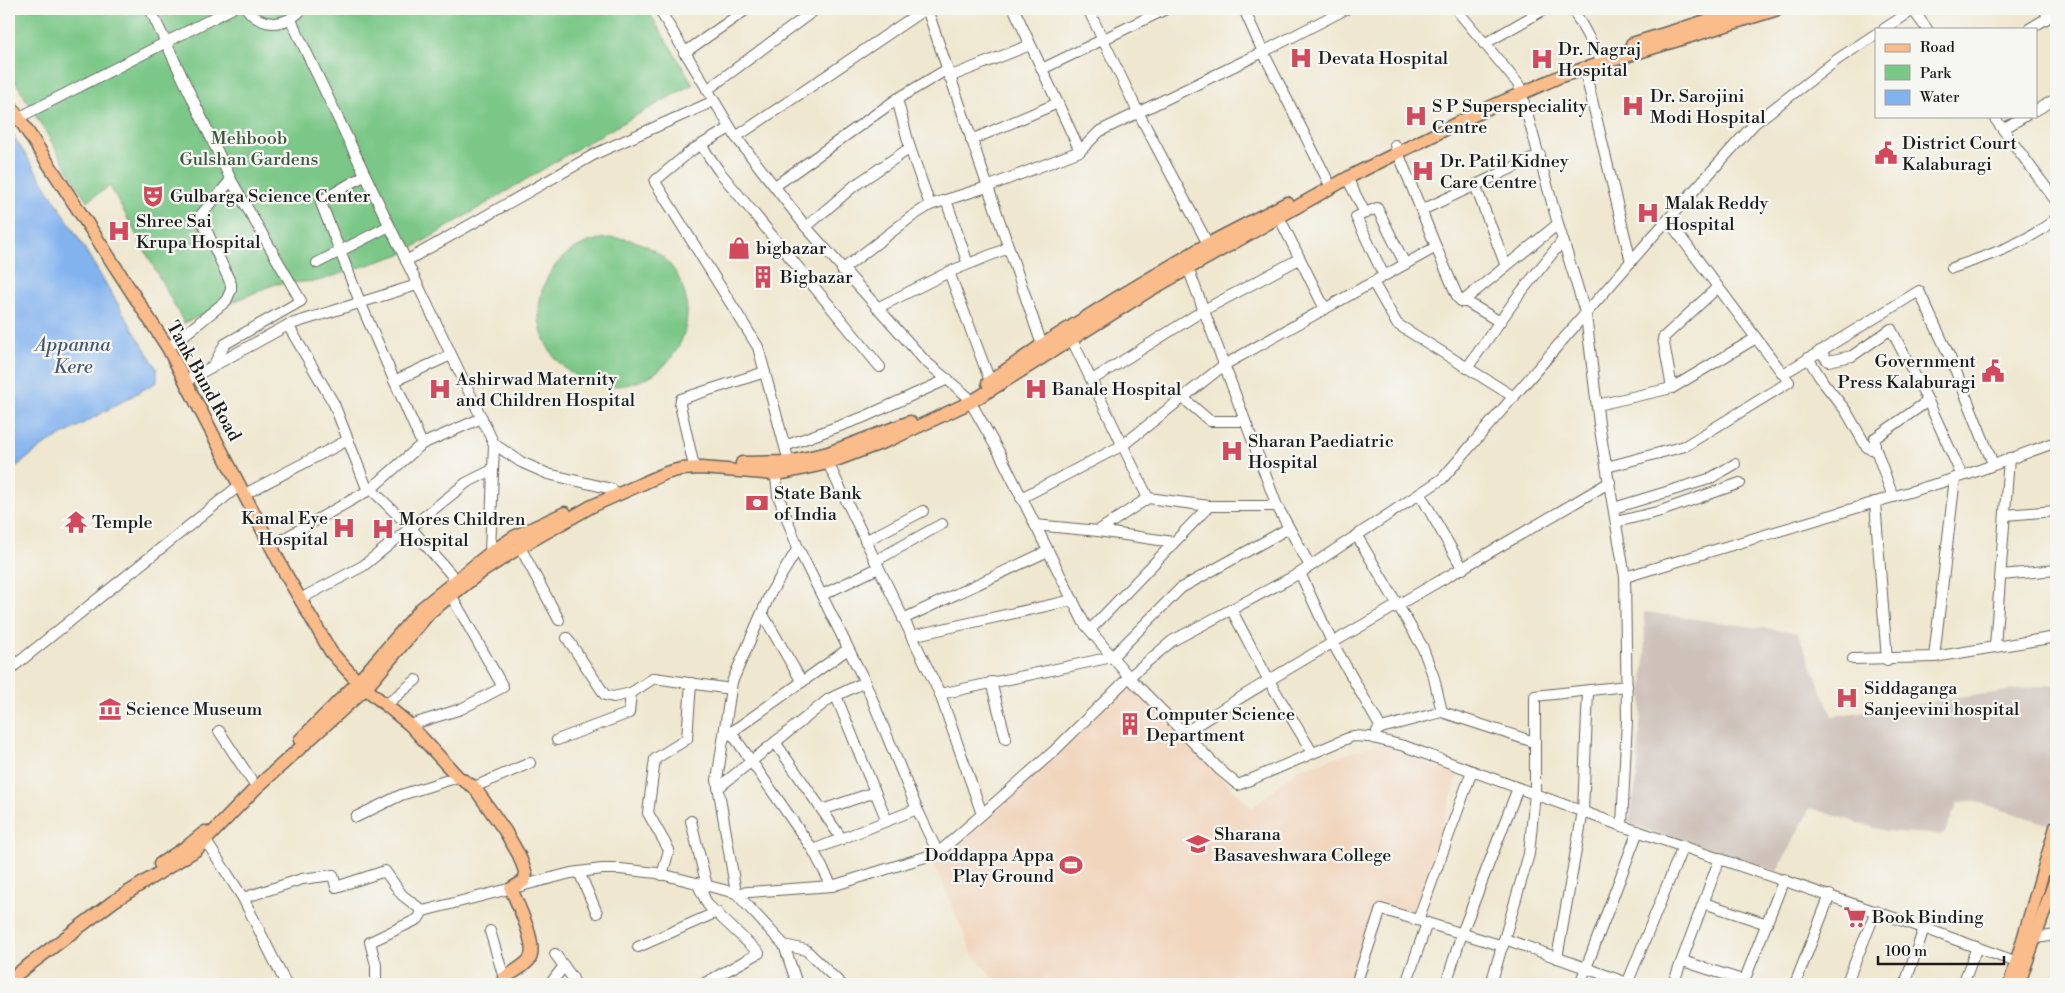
<svg xmlns="http://www.w3.org/2000/svg" width="2065" height="993" font-family="'Libre Bodoni',serif">
<rect width="100%" height="100%" fill="#f6f6f2"/>
<filter id="ink" filterUnits="userSpaceOnUse"><feTurbulence type="fractalNoise" baseFrequency=".02" numOctaves="2"/><feDisplacementMap in="SourceGraphic" scale="10" xChannelSelector="R" yChannelSelector="G"/><feConvolveMatrix kernelMatrix="1 2 1 2 8 2 1 2 1" color-interpolation-filters="sRGB"/></filter>
<filter id="wash" filterUnits="userSpaceOnUse"><feTurbulence type="fractalNoise" baseFrequency=".0096" numOctaves="4" result="noise"/><feDisplacementMap in="SourceGraphic" scale="20" xChannelSelector="R" yChannelSelector="G"/><feGaussianBlur stdDeviation="1.12" result="paint"/><feColorMatrix in="noise" values="0 0 0 0 0 0 0 0 0 0 0 0 0 0 0 0 0 1.4 0 .05"/><feComposite in="paint" operator="in"/></filter>
<g filter="url(#wash)">
<rect width="100%" height="100%" fill="#efe7cf"/>
<!-- built -->
<polygon fill="#f1d5bd" points="1129,684 1252,808 1298,769 1379,744 1458,775 1415,912 1380,903 1349,984 998,984 973,955 938,873 932,865 985,823"/>
<!-- industrial -->
<polygon fill="#cec1ba" points="1644,612 1798,633 1832,716 2056,684 2056,808 2051,825 1973,801 1958,802 1944,835 1885,831 1810,808 1777,871 1629,824 1637,775 1645,653"/>
<!-- green -->
<g fill="#7ac787" stroke="#4b7252">
<polygon points="9,9 647,9 693,84 583,145 404,253 318,281 275,284 184,323 110,186 87,201 9,71"/>
<circle cx="613" cy="312" r="74"/>
</g>
<!-- water -->
<polygon fill="#83b3ef" stroke="#506886" points="9,129 65,216 157,369 157,382 43,446 9,472"/>
</g>
<g filter="url(#ink)">
<g fill="none" stroke-linecap="round" stroke-linejoin="round">
<defs>
<g id="minor">
<polyline points="150,9 231,180 200,216 231,284 231,290 226,301 168,348"/>
<path d="M247,9C262,29 287,26 302,9"/>
<polyline points="659,9 736,137 806,227 925,361 967,396 1000,454 1084,623 1129,677 1220,770 1238,785 1353,736 1369,737 1404,746 1622,826 1924,928 2022,964"/>
<polyline points="927,9 1042,345"/>
<polyline points="1014,9 1080,151"/>
<polyline points="1088,9 1138,112 1208,244"/>
<polyline points="1244,9 1263,52 1331,187"/>
<polyline points="1456,9 1519,85 1558,224 1586,315 1599,424 1625,577 1627,719 1622,826"/>
<polyline points="1573,9 1602,62"/>
<polyline points="2044,9 2049,17"/>
<polyline points="1913,10 1927,29"/>
<polyline points="291,20 494,444"/>
<polyline points="1884,29 1913,10 1912,9"/>
<polyline points="2029,29 2056,13"/>
<polyline points="1484,44 1545,9"/>
<polyline points="684,53 747,9"/>
<polyline points="1584,67 1631,262"/>
<polyline points="1042,69 1166,9"/>
<polyline points="949,77 1030,45"/>
<polyline points="707,90 816,9"/>
<polyline points="897,99 910,148 930,205"/>
<polyline points="2036,110 2056,99"/>
<polyline points="1993,116 2056,201"/>
<polyline points="18,118 231,9"/>
<polyline points="730,128 692,150 656,180 655,182 758,347 789,462"/>
<polyline points="2003,129 2025,116"/>
<polyline points="736,137 925,9"/>
<polyline points="971,140 1058,103"/>
<polyline points="701,145 719,171 880,367"/>
<polyline points="1347,178 1365,213"/>
<polyline points="1475,185 1506,266"/>
<polyline points="775,186 897,99 946,70"/>
<polyline points="946,200 968,264"/>
<polyline points="1422,210 1540,155"/>
<polyline points="1279,217 1325,309"/>
<polyline points="806,227 854,186 910,148"/>
<polyline points="1436,247 1458,298 1462,302 1558,224"/>
<polyline points="406,261 597,153 714,101"/>
<polyline points="317,263 389,226"/>
<polyline points="1188,268 1277,506 1310,566"/>
<path d="M1952,268C1988,256 2026,243 2056,219"/>
<polyline points="842,270 911,217 930,205 987,187 1080,151 1100,131 1263,52 1346,9"/>
<polyline points="949,272 990,381"/>
<polyline points="1384,276 1356,217 1377,208 1405,264"/>
<polyline points="1373,282 1397,324 1514,397"/>
<polyline points="1462,302 1467,302 1500,322"/>
<polyline points="877,308 949,272 1008,248"/>
<polyline points="288,325 334,404 368,491"/>
<polyline points="1072,340 1148,498 1209,506 1090,630"/>
<polyline points="1820,351 1828,361 1852,356 1891,329 1928,401 1962,476"/>
<polyline points="1808,358 1823,382 1846,411 1866,446 1870,449 1875,447"/>
<polyline points="212,368 225,344 301,301 231,180"/>
<polyline points="1467,368 1518,296 1563,240"/>
<polyline points="1783,374 1919,291 1953,364 1993,464"/>
<polyline points="1092,380 1204,310 1299,259"/>
<polyline points="186,381 288,325 417,285"/>
<polyline points="394,381 451,355"/>
<polyline points="1672,388 1663,338 1718,287"/>
<polyline points="1183,398 1210,421 1245,421"/>
<polyline points="1597,405 1672,388 1756,338"/>
<polyline points="422,444 482,418"/>
<polyline points="785,446 864,417 948,379"/>
<polyline points="693,462 680,405 681,399 765,372"/>
<polyline points="828,463 940,694 1112,657 1181,588 1289,528"/>
<polyline points="1607,467 1685,446 1789,382 1668,220"/>
<polyline points="775,469 778,495 798,548 865,682 917,809 938,853"/>
<polyline points="371,489 410,527 456,580"/>
<polyline points="245,494 348,440"/>
<polyline points="1420,494 1463,569"/>
<polyline points="1893,497 1875,447 1875,438 1928,401"/>
<polyline points="1021,498 1123,445 1224,365 1436,247 1395,145"/>
<polyline points="1875,502 1887,660"/>
<polyline points="1209,506 1277,506"/>
<polyline points="1614,508 1709,479 1735,464"/>
<polyline points="2005,515 2056,511"/>
<polyline points="1616,522 1661,511 1740,483"/>
<polyline points="1035,525 1098,531 1173,542"/>
<polyline points="1098,531 1148,498"/>
<polyline points="1357,536 1422,646 1434,678 1442,712"/>
<polyline points="865,541 923,511"/>
<polyline points="271,546 371,489 422,444 360,302 321,203 321,201 365,175"/>
<polyline points="520,547 559,620"/>
<polyline points="490,553 494,444 521,462 548,474 612,489"/>
<polyline points="875,561 942,524"/>
<polyline points="1300,573 1332,642 1381,728"/>
<polyline points="2001,575 2056,570"/>
<polyline points="1625,577 1966,475 2056,442"/>
<polyline points="822,595 878,568"/>
<polyline points="300,599 363,566 466,483 492,470"/>
<polyline points="1231,609 1268,679 1312,752"/>
<polyline points="762,613 802,682"/>
<polyline points="903,619 1048,551"/>
<polyline points="911,636 1073,600"/>
<polyline points="567,638 605,695 613,697 631,693"/>
<polyline points="1995,647 2009,458"/>
<polyline points="1934,657 1955,478"/>
<polyline points="1853,659 1934,657 2056,637"/>
<polyline points="9,670 240,485"/>
<polyline points="991,682 1006,739"/>
<polyline points="940,694 982,814"/>
<polyline points="836,696 887,821"/>
<polyline points="387,704 416,680"/>
<polyline points="410,725 461,709 503,687 451,595"/>
<polyline points="219,731 252,781"/>
<polyline points="1377,731 1381,728 1442,712 1534,742"/>
<polyline points="731,732 813,850 832,886"/>
<path d="M1184,733C1323,644 1468,567 1610,482"/>
<polyline points="726,736 848,649"/>
<polyline points="557,740 629,713 631,693 654,678 731,689"/>
<polyline points="775,742 842,839"/>
<polyline points="474,787 530,763"/>
<polyline points="718,788 829,699 865,682"/>
<polyline points="822,810 875,792"/>
<polyline points="356,817 401,795 458,777"/>
<polyline points="691,821 707,886"/>
<polyline points="202,835 243,898 286,984"/>
<polyline points="813,850 917,809"/>
<polyline points="579,872 597,913"/>
<polyline points="662,875 669,850 648,813 655,759 687,739 691,683"/>
<polyline points="697,883 708,905 759,953 703,984"/>
<polyline points="243,898 302,879 333,875 336,887 385,871 402,895 423,911"/>
<polyline points="1704,903 1767,924"/>
<polyline points="1418,920 1472,771"/>
<polyline points="490,931 504,978"/>
<polyline points="2036,938 2056,935"/>
<polyline points="1505,939 1630,984"/>
<polyline points="784,945 806,950 841,984"/>
<polyline points="638,947 717,912"/>
<polyline points="555,954 572,977 575,984"/>
<polyline points="1557,958 1583,811 1588,691"/>
<polyline points="1683,961 1745,981"/>
<polyline points="374,984 376,983 376,965 370,942 418,919 423,911 571,873 602,869 620,869 657,873 736,893 832,886 938,853 1054,751 1129,677 1172,641 1300,573 1442,479 1653,236 1755,123 1838,59 1876,34"/>
<polyline points="550,984 564,966"/>
<polyline points="797,984 784,945 736,893 717,780 732,682 770,594 798,548"/>
<polyline points="1356,984 1381,909 1503,946"/>
<polyline points="1406,984 1427,923"/>
<polyline points="1446,984 1462,933 1518,788"/>
<polyline points="1491,984 1529,854 1535,793 1535,696 1627,686"/>
<polyline points="1580,984 1638,831"/>
<polyline points="1627,984 1683,846"/>
<polyline points="1673,984 1720,858"/>
<polyline points="1743,984 1784,879"/>
<polyline points="1795,984 1830,895"/>
<polyline points="1846,984 1876,911"/>
<polyline points="1905,984 1924,928"/>
<polyline points="1963,984 1977,947"/>
</g>
<g id="major">
<polyline points="1632,44 1745,9"/>
<path d="M9,103L168,348L285,573L331,652L358,682L410,725L458,777L474,787L505,831L519,855L526,874L524,881L511,889C517,903 539,946 529,960C523,967 512,973 504,978L505,984"/>
<polyline points="988,383 1042,345 1112,301 1208,244 1287,203"/>
<polyline points="742,463 789,462 828,453 910,422"/>
<polyline points="300,740 358,682 422,608 490,553 514,537 565,513"/>
<polyline points="160,864 189,845 205,832"/>
<polyline points="2021,977 2056,878"/>
<polyline points="9,980 114,901 196,850 255,789 366,688 430,612 477,575 520,547 592,506 666,473 681,469 702,468 775,474 788,472 828,463 889,440 971,402 1150,290 1353,175 1484,110 1561,76 1778,9"/>
<polyline points="2010,984 2056,827"/>
</g>
</defs>
<!-- minor casing -->
<use href="#minor" stroke="#66635b" stroke-width="12"/>
<!-- major casing -->
<use href="#major" stroke="#66635b" stroke-width="15"/>
<!-- minor -->
<use href="#minor" stroke="#fff" stroke-width="10"/>
<!-- major -->
<use href="#major" stroke="#fabc8b" stroke-width="12"/>
</g>
</g>
<!-- icons -->
<defs>
<symbol id="hospital-bare" viewBox="-9 -9 18 18"><path d="M-5-5h3v3.5h4V-5h3V5h-3V1.5h-4V5h-3Z" fill="#d1495b" stroke="#f6f6f2" stroke-width="2.5" paint-order="stroke"/></symbol>
<symbol id="civic-bare" viewBox="-9 -9 18 18"><path d="M-.6-6.5H3V-4.5H.6V-3L4-1V1h2V6H-6V1h2V-1L-.6-3ZM-1.2 2.5V6h2.4V2.5Z" fill="#d1495b" stroke="#f6f6f2" stroke-width="2.5" paint-order="stroke"/></symbol>
<symbol id="theatre-bare" viewBox="-9 -9 18 18"><path d="M-5-5.5Q0-4 5-5.5V0Q5 5 0 6Q-5 5-5 0ZM-3.3-2.5H-1v1.5H-3.3ZM1-2.5H3.3v1.5H1ZM-2.8 1Q0 5.5 2.8 1Z" fill="#d1495b" stroke="#f6f6f2" stroke-width="2.5" paint-order="stroke"/></symbol>
<symbol id="shop-bare" viewBox="-9 -9 18 18"><path d="M-5-2.5h2.3a2.7 3.5 0 0 1 5.4 0H5L5.5 6h-11ZM-1.5-2.5h3a1.5 2.3 0 0 0-3 0Z" fill="#d1495b" stroke="#f6f6f2" stroke-width="2.5" paint-order="stroke"/></symbol>
<symbol id="building-bare" viewBox="-9 -9 18 18"><path d="M-4-6H4V6H1V3H-1V6H-4ZM-2.5-4.3h1.7v1.8h-1.7ZM.8-4.3h1.7v1.8H.8ZM-2.5-1h1.7V.8h-1.7ZM.8-1h1.7V.8H.8Z" fill="#d1495b" stroke="#f6f6f2" stroke-width="2.5" paint-order="stroke"/></symbol>
<symbol id="bank-bare" viewBox="-9 -9 18 18"><path d="M-6-4H6V4H-6ZM0-2.3a2.3 2.3 0 1 0 0 4.6a2.3 2.3 0 1 0 0-4.6Z" fill="#d1495b" stroke="#f6f6f2" stroke-width="2.5" paint-order="stroke"/></symbol>
<symbol id="temple-bare" viewBox="-9 -9 18 18"><path d="M0-6L5-2H3V0L6.5 2.5H4V6H1.5V3h-3V6H-4V2.5H-6.5L-3 0V-2H-5Z" fill="#d1495b" stroke="#f6f6f2" stroke-width="2.5" paint-order="stroke"/></symbol>
<symbol id="museum-bare" viewBox="-9 -9 18 18"><path d="M0-6L6-3V-2H-6V-3ZM-5-1h2V3h-2ZM-1-1h2V3h-2ZM3-1h2V3H3ZM-6 4H6V6H-6Z" fill="#d1495b" stroke="#f6f6f2" stroke-width="2.5" paint-order="stroke"/></symbol>
<symbol id="university-bare" viewBox="-9 -9 18 18"><path d="M0-5L7-2L0 1L-7-2ZM-4 1L0 2.5L4 1V4Q0 6-4 4Z" fill="#d1495b" stroke="#f6f6f2" stroke-width="2.5" paint-order="stroke"/></symbol>
<symbol id="stadium-bare" viewBox="-9 -9 18 18"><path d="M0-5a6.5 5 0 1 0 0 10a6.5 5 0 1 0 0-10ZM-3.5-1.8h7v3.6h-7Z" fill="#d1495b" stroke="#f6f6f2" stroke-width="2.5" paint-order="stroke"/></symbol>
<symbol id="supermarket-bare" viewBox="-9 -9 18 18"><path d="M-6-5.5h2.5l.6 2H6L4.5 2H-2.5L-4.4-4H-6ZM-1.5 3.2a1.3 1.3 0 1 0 .1 0ZM3 3.2a1.3 1.3 0 1 0 .1 0Z" fill="#d1495b" stroke="#f6f6f2" stroke-width="2.5" paint-order="stroke"/></symbol>
</defs>
<g fill-rule="evenodd">
<use href="#hospital-bare" x="1285" y="42" width="32" height="32"/>
<use href="#hospital-bare" x="1526" y="43" width="32" height="32"/>
<use href="#hospital-bare" x="1617" y="90" width="32" height="32"/>
<use href="#hospital-bare" x="1400" y="100" width="32" height="32"/>
<use href="#civic-bare" x="1870" y="137" width="32" height="32"/>
<use href="#hospital-bare" x="1407" y="155" width="32" height="32"/>
<use href="#theatre-bare" x="137" y="180" width="32" height="32"/>
<use href="#hospital-bare" x="1632" y="197" width="32" height="32"/>
<use href="#hospital-bare" x="103" y="215" width="32" height="32"/>
<use href="#shop-bare" x="723" y="232" width="32" height="32"/>
<use href="#building-bare" x="747" y="261" width="32" height="32"/>
<use href="#civic-bare" x="1977" y="355" width="32" height="32"/>
<use href="#hospital-bare" x="424" y="373" width="32" height="32"/>
<use href="#hospital-bare" x="1020" y="373" width="32" height="32"/>
<use href="#hospital-bare" x="1216" y="435" width="32" height="32"/>
<use href="#bank-bare" x="741" y="487" width="32" height="32"/>
<use href="#temple-bare" x="60" y="506" width="32" height="32"/>
<use href="#hospital-bare" x="328" y="512" width="32" height="32"/>
<use href="#hospital-bare" x="367" y="513" width="32" height="32"/>
<use href="#hospital-bare" x="1831" y="682" width="32" height="32"/>
<use href="#museum-bare" x="94" y="693" width="32" height="32"/>
<use href="#building-bare" x="1114" y="708" width="32" height="32"/>
<use href="#university-bare" x="1182" y="828" width="32" height="32"/>
<use href="#stadium-bare" x="1055" y="849" width="32" height="32"/>
<use href="#supermarket-bare" x="1839" y="901" width="32" height="32"/>
</g>
<g text-anchor="middle" stroke-width="4.5" stroke-linejoin="round" paint-order="stroke">
<!-- poi labels -->
<g font-size="18" fill="#1c1c1c" stroke="#f6f6f2" text-anchor="start">
<text x="1558" y="55">Dr. Nagraj<tspan x="1558" dy="21">Hospital</tspan></text>
<text x="1318" y="64">Devata Hospital</text>
<text x="1650" y="102">Dr. Sarojini<tspan x="1650" dy="21">Modi Hospital</tspan></text>
<text x="1432" y="112">S P Superspeciality<tspan x="1432" dy="21">Centre</tspan></text>
<text x="1902" y="149">District Court<tspan x="1902" dy="21">Kalaburagi</tspan></text>
<text x="1440" y="167">Dr. Patil Kidney<tspan x="1440" dy="21">Care Centre</tspan></text>
<text x="170" y="202">Gulbarga Science Center</text>
<text x="1665" y="209">Malak Reddy<tspan x="1665" dy="21">Hospital</tspan></text>
<text x="136" y="227">Shree Sai<tspan x="136" dy="21">Krupa Hospital</tspan></text>
<text x="756" y="254">bigbazar</text>
<text x="780" y="283">Bigbazar</text>
<text x="1976" y="367" text-anchor="end">Government<tspan x="1976" dy="21">Press Kalaburagi</tspan></text>
<text x="456" y="385">Ashirwad Maternity<tspan x="456" dy="21">and Children Hospital</tspan></text>
<text x="1052" y="395">Banale Hospital</text>
<text x="1248" y="447">Sharan Paediatric<tspan x="1248" dy="21">Hospital</tspan></text>
<text x="774" y="499">State Bank<tspan x="774" dy="21">of India</tspan></text>
<text x="328" y="524" text-anchor="end">Kamal Eye<tspan x="328" dy="21">Hospital</tspan></text>
<text x="399" y="525">Mores Children<tspan x="399" dy="21">Hospital</tspan></text>
<text x="92" y="528">Temple</text>
<text x="1864" y="694">Siddaganga<tspan x="1864" dy="21">Sanjeevini hospital</tspan></text>
<text x="126" y="715">Science Museum</text>
<text x="1146" y="720">Computer Science<tspan x="1146" dy="21">Department</tspan></text>
<text x="1214" y="840">Sharana<tspan x="1214" dy="21">Basaveshwara College</tspan></text>
<text x="1054" y="861" text-anchor="end">Doddappa Appa<tspan x="1054" dy="21">Play Ground</tspan></text>
<text x="1872" y="923">Book Binding</text>
</g>
<!-- park labels -->
<g font-size="18" fill="#3d5841" stroke="#f6f6f2">
<text x="249" y="144">Mehboob<tspan x="249" dy="21">Gulshan Gardens</tspan></text>
</g>
<!-- street labels -->
<g font-size="18" fill="#1c1c1c" stroke="#f6f6f2">
<text transform="translate(204 381) rotate(61)" y="6">Tank Bund Road</text>
</g>
<!-- water labels -->
<g font-size="19" font-style="italic" fill="#455870" stroke="#f6f6f2">
<text x="73" y="351">Appanna<tspan x="73" dy="22">Kere</tspan></text>
</g>
</g>
<!-- margin -->
<rect width="2065" height="993" fill="none" stroke="#f6f6f2" stroke-width="30"/>
<!-- legend -->
<rect x="1875" y="28" width="162" height="90" fill="#f6f6f2" stroke="#9f9f9c"/>
<rect x="1885" y="44" width="25" height="8" fill="#fabc8b" stroke="#9f9f9c"/>
<text x="1920" y="52" font-size="15" fill="#1c1c1c">Road</text>
<rect x="1885" y="65" width="25" height="15" fill="#7ac787" stroke="#9f9f9c"/>
<text x="1920" y="78" font-size="15" fill="#1c1c1c">Park</text>
<rect x="1885" y="90" width="25" height="15" fill="#83b3ef" stroke="#9f9f9c"/>
<text x="1920" y="102" font-size="15" fill="#1c1c1c">Water</text>
<!-- scale -->
<path d="M1878 956v8h126v-8" fill="none" stroke="#1c1c1c" stroke-width="2.5"/>
<text x="1885" y="956" font-size="15" fill="#1c1c1c" stroke="#f6f6f2" stroke-width="4" paint-order="stroke">100 m</text>
</svg>
